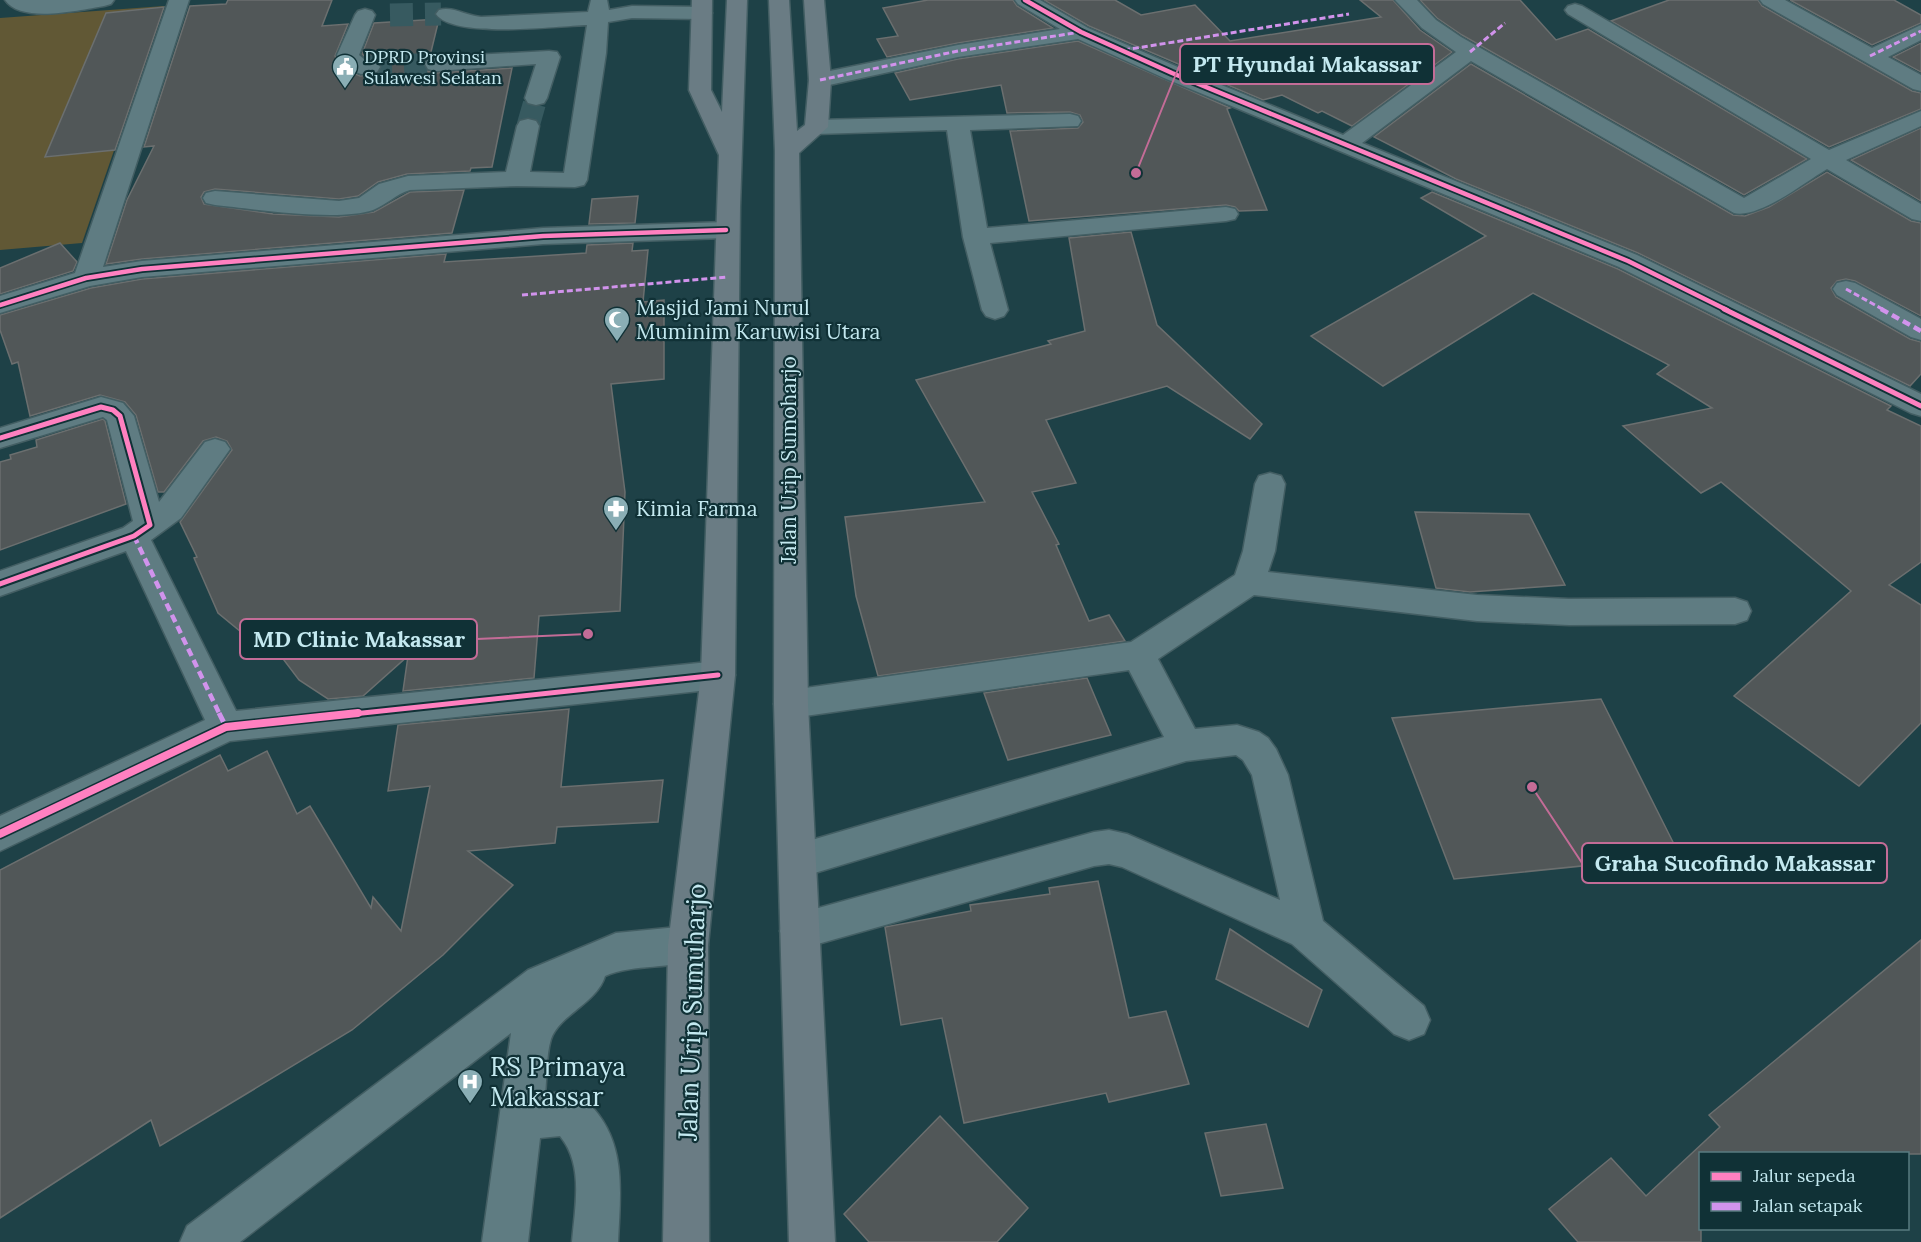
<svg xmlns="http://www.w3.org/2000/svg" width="1921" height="1242" font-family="Lora,serif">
<rect width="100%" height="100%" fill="#1e4147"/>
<!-- green -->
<polygon fill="#615835" points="164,6 82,243 0,250 0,18"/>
<!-- building -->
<g fill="#515758" stroke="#6b6f6f" stroke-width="1.5">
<polygon points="228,0 332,0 322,26 348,24 335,56 341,68 360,76 377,74 382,68 379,61 366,58 362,54 374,23 439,19 430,56 423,63 427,71 436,73 512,68 492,167 471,168 470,171 407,174 378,182 358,196 339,199 215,189 204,192 201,197 204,204 273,214 339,217 374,212 410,192 464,190 452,233 142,259 106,264 127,200 154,146 144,147 190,6 226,4"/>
<polygon points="928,0 1013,0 1017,6 1053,28 958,43 887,57 877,39 898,36 883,8"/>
<polygon points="1044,0 1115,0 1141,15 1195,5 1230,41 1381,17 1360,0 1393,0 1420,30 1452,52 1352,126 1322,111 1318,113 1282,95 1263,100 1089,26"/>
<polygon points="1420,0 1520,0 1556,40 1588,29 1807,159 1744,195 1462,35 1437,18"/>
<polygon points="1669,0 1758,0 1762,6 1912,91 1921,93 1921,109 1829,147 1611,21"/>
<polygon points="1790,0 1894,0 1921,15 1921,23 1872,45"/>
<polygon points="164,7 115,150 45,157 106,13"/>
<polygon points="1078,41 1230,108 1227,109 1267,210 1239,211 1235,207 1226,205 1029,221 1010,131 1078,128 1083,122 1080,115 1070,112 1007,113 1001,85 910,100 895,73 958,59"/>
<polygon points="1921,43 1921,72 1893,57"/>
<polygon points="1471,64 1733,215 1745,216 1769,207 1827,172 1911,221 1921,223 1921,316 1855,281 1846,279 1837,281 1831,288 1836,297 1910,339 1921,342 1921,374 1910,386 1638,253 1456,179 1374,137"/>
<polygon points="1921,128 1921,201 1851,160"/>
<polygon points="1432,192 1618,269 1891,406 1887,410 1921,426 1921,562 1889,585 1921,605 1921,723 1859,786 1734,696 1851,591 1721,482 1701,493 1623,426 1712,408 1657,374 1669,365 1533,293 1383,386 1311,336 1486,236 1421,198"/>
<polygon points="638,196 635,223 589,224 592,199"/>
<polygon points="1131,232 1157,325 1262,424 1250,439 1167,386 1046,420 1076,483 1032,492 1059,544 1056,545 1089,621 1109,615 1125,641 878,676 856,596 845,517 985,502 916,380 1051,344 1048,341 1085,331 1069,238"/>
<polygon points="60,243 77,262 73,271 0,294 0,268"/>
<polygon points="633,243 632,251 648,250 643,302 664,300 664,379 611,384 625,492 620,611 539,616 534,678 403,691 408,656 363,696 328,699 299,680 259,627 246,636 218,613 194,558 197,557 180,522 232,450 227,441 216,437 203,441 164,492 158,492 136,415 125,402 100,395 30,416 18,362 12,364 0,330 0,315 91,288 142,279 446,254 444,262 586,253 587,245"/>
<polygon points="103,419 105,421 126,504 0,550 0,462 11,459 10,455 37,447 36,440"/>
<polygon points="1415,512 1529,514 1565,585 1470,592 1436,588"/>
<polygon points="1087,678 1111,735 1008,760 984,693"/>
<polygon points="1601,699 1680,856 1454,879 1392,718"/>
<polygon points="569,709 561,787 663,780 658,822 557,827 555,843 468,851 513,885 443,955 352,1030 160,1146 151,1120 0,1218 0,870 220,755 228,771 267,751 297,814 310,806 371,908 373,897 401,931 430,786 388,791 398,725"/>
<polygon points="1098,881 1129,1018 1166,1011 1189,1084 1109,1102 1106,1093 964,1123 942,1018 901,1025 885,927 971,911 970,905 1050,894 1049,888"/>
<polygon points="1230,929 1322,990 1308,1027 1216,979"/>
<polygon points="1921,940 1921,1154 1701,1154 1701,1242 1578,1242 1549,1209 1611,1158 1646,1196 1720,1127 1709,1115"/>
<polygon points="940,1116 1028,1208 997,1242 869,1242 844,1214"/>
<polygon points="1266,1124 1283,1188 1221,1196 1205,1133"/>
</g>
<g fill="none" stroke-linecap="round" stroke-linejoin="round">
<!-- minor-tunnel -->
<g stroke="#375a60" stroke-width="23" stroke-dasharray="23 12" stroke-linecap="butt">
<polyline points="390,15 441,14"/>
<polyline points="369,67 436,64"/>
<polyline points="528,126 536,98"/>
</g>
<defs>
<g id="minor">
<path d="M5,0H114L111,4L104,6C80,10 21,24 5,0Z"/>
<polygon points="169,0 189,0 103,267 142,261 543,228 726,222 735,225 739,230 735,235 726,238 543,244 142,277 90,286 0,313 0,296 75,273"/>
<path d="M591,0H607L609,10L632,6L702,7L709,9L712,13L709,17L702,19L632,18L608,22L606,53L587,180L584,185L575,187L517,186L410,190C396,194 386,205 373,210C338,222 254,209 215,205L206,203L203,198L206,193L215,191L339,201L359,198L379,184L408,176L506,172L517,126L520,121L528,119L536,121L539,126L530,172L564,173L587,25C557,26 453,39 436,14L439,10C453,6 466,16 481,17L588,12Z"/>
<path d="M1015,0H1040L1088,28L1180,68L1343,135L1456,52L1422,28L1395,0H1417L1436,20L1461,37L1744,198L1811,159L1568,14L1565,10L1568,6L1575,4L1582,6L1829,150L1921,111V126L1846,160L1921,204V221L1912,219L1827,169C1805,182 1759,219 1734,213L1471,61L1362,143L1637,255L1921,394V416L1911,413L1619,267L1164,78L1078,39L958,57L820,87L812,85L809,80L812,75L820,73L958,45L1060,29L1018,4Z"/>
<polygon points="1760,0 1785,0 1872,48 1921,25 1921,40 1888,57 1921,75 1921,91 1913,89 1763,4"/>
<polygon points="365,9 372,11 375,15 359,55 365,60 377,62 380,67 377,72 361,74 342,66 337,55 355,15 358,11"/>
<polygon points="549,51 557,52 560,57 547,98 544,103 536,105 528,103 525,98 536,64 436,71 428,69 425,64 428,59 436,57"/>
<polygon points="1070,114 1078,116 1081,121 1078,126 970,130 987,228 1226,207 1235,209 1238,214 1235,219 1226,221 990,243 1008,310 1004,316 995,319 986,316 982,310 963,237 947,130 816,134 808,132 804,127 808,122 816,120"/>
<polygon points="1846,281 1855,283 1921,319 1921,340 1911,337 1837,295 1833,289 1837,283"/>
<polygon points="101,397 123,403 134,416 159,502 205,442 215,439 225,442 230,449 181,518 151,540 236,711 718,661 730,665 735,675 730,685 718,689 230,741 0,851 0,816 205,720 126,551 0,596 0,571 123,528 133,521 107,420 103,417 0,448 0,428"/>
<polygon points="1270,473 1281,476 1285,484 1275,551 1268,572 1477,595 1569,599 1735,598 1747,602 1751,611 1747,620 1735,624 1569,625 1477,621 1254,595 1158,659 1195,729 1237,725 1259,732 1268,738 1276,749 1288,775 1323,921 1424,1006 1430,1020 1424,1034 1409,1040 1394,1034 1292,944 1122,867 1109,864 1094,866 800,949 786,944 780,931 786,918 800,913 1094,832 1109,830 1127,834 1280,900 1252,775 1243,760 1236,755 1186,761 798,878 785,873 779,861 785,849 798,844 1164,737 1129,670 791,718 779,714 774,704 779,694 791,690 1131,642 1235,575 1243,551 1255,484 1259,476"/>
<path d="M688,926L702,932L708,945L702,958C671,970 635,963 605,976C597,1003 559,1015 551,1039C546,1055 547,1077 545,1094C552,1094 561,1091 568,1092C580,1093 587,1101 594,1109C627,1147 620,1195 618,1242H572C575,1206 584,1165 560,1136L540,1138L528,1242H482L511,1033L240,1242H180L187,1226L528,970L616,933Z"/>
</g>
<g id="highway">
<polygon points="692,0 712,0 711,90 722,112 727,0 747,0 740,207 735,675 708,945 709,1242 663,1242 668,945 701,675 719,155 689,90"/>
<polygon points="769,0 789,0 797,131 805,125 809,80 804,0 824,0 831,80 828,127 799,153 808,704 835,1242 789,1242 774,704 775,151"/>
</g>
</defs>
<!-- minor casing -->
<use href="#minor" stroke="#435e63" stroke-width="3"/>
<!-- highway casing -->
<use href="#highway" stroke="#435e63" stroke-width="3"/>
<!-- minor -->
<use href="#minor" fill="#5f7c82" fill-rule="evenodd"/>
<!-- highway -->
<use href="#highway" fill="#6a7c84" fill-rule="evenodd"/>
<!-- quiet-far2 -->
<g stroke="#d193ec" stroke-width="3" stroke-dasharray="6 3" stroke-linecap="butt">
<polyline points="1124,50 1349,14"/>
<polyline points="1470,52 1505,23"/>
<polyline points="1870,56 1921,31"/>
<polyline points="820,80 958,51 1081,32"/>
<polyline points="1846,289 1884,310"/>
<polyline points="522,295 727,277"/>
</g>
<!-- quiet-far1 -->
<g stroke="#d193ec" stroke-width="4.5" stroke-dasharray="8 4.5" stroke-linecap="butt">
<polyline points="1881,309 1921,331"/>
<polyline points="134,536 220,715"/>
</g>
<!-- quiet -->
<polyline stroke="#d193ec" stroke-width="5" stroke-dasharray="10 5" stroke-linecap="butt" points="219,713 226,727"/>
<defs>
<g id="cycleway-far2">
<polyline points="1025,0 1081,32 1172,73 1628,261 1727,310"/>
<polyline points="0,305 86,278 142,269 543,236 726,230"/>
</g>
<g id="cycleway-far1">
<polyline points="1724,309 1921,406"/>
<polyline points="0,438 101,407 113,410 120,416 150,525 134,536 0,584"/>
<polyline points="344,715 718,675"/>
</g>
<polyline id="cycleway" points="0,834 226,727 358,713"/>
</defs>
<!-- cycleway-far2 casing -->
<use href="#cycleway-far2" stroke="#103136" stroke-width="8"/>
<!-- cycleway-far1 casing -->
<use href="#cycleway-far1" stroke="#103136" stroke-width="9"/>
<!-- cycleway casing -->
<use href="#cycleway" stroke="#103136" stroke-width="11"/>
<!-- cycleway-far2 -->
<use href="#cycleway-far2" stroke="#ff80c0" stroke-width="4.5"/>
<!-- cycleway-far1 -->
<use href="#cycleway-far1" stroke="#ff80c0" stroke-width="5"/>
<!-- cycleway -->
<use href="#cycleway" stroke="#ff80c0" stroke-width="8"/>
</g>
<!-- icons -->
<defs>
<symbol id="civic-pin" viewBox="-11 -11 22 30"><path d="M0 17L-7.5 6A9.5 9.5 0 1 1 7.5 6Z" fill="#8aaeb5" stroke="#103136"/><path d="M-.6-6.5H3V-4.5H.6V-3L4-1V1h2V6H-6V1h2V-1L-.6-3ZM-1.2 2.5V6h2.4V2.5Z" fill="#fff"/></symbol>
<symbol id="mosque-pin" viewBox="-11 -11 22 30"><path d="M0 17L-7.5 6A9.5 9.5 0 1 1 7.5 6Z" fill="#8aaeb5" stroke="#103136"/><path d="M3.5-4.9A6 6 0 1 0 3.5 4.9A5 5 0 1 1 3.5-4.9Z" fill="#fff"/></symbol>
<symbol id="pharmacy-pin" viewBox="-11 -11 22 30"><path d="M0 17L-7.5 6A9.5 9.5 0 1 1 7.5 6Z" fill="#8aaeb5" stroke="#103136"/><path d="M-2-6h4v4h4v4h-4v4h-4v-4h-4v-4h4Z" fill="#fff"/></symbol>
<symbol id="hospital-pin" viewBox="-11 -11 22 30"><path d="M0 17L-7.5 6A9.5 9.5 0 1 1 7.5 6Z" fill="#8aaeb5" stroke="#103136"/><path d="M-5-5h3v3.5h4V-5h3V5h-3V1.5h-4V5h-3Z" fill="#fff"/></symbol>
</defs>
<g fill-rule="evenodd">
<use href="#civic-pin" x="330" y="52" width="30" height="40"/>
<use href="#mosque-pin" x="602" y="305" width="30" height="40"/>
<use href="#pharmacy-pin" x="601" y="494" width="30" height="40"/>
<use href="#hospital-pin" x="455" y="1067" width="30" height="40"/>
</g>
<g text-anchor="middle" stroke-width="4.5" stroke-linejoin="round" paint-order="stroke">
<!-- far-poi labels -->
<g font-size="18" fill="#c4e9f0" stroke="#103136" text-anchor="start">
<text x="364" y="63">DPRD Provinsi<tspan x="364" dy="21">Sulawesi Selatan</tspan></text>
</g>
<!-- poi labels -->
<g font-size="21" fill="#c4e9f0" stroke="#103136" text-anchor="start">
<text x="636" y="315">Masjid Jami Nurul<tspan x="636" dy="24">Muminim Karuwisi Utara</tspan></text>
<text x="636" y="516">Kimia Farma</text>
</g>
<!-- street labels -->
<g font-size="21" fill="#c4e9f0" stroke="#103136">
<text transform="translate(789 460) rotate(-90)" y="7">Jalan Urip Sumoharjo</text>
</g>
<!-- near-street labels -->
<g font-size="26" fill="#c4e9f0" stroke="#103136">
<text transform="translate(692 1012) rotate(-88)" y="9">Jalan Urip Sumuharjo</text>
</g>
<!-- near-poi labels -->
<g font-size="26" fill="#c4e9f0" stroke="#103136" text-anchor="start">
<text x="490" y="1076">RS Primaya<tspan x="490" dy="30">Makassar</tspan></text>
</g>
</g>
<!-- callouts -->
<path fill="none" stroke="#c36c97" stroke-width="2" d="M1136 173L1180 64M588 634L477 639M1532 787L1582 863"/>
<g fill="#c36c97" stroke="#103136" stroke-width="2">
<circle cx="1136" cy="173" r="6"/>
<circle cx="588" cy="634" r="6"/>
<circle cx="1532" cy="787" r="6"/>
</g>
<g fill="#103136" stroke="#c36c97" stroke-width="2">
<rect x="1180" y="44" width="254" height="40" rx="6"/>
<rect x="240" y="619" width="237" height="40" rx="6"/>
<rect x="1582" y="843" width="305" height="40" rx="6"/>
</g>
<g font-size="22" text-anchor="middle" font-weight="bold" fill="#c4e9f0">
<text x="1307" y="72">PT Hyundai Makassar</text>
<text x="359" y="647">MD Clinic Makassar</text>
<text x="1735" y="871">Graha Sucofindo Makassar</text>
</g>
<!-- legend -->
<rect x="1699" y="1152" width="210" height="78" fill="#103136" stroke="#587b80" stroke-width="1.5"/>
<rect x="1711" y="1172" width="30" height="9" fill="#ff80c0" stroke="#587b80" stroke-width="1.5"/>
<text x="1753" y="1182" font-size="18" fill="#c4e9f0">Jalur sepeda</text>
<rect x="1711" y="1202" width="30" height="9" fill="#d193ec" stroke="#587b80" stroke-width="1.5"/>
<text x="1753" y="1212" font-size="18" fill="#c4e9f0">Jalan setapak</text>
</svg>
